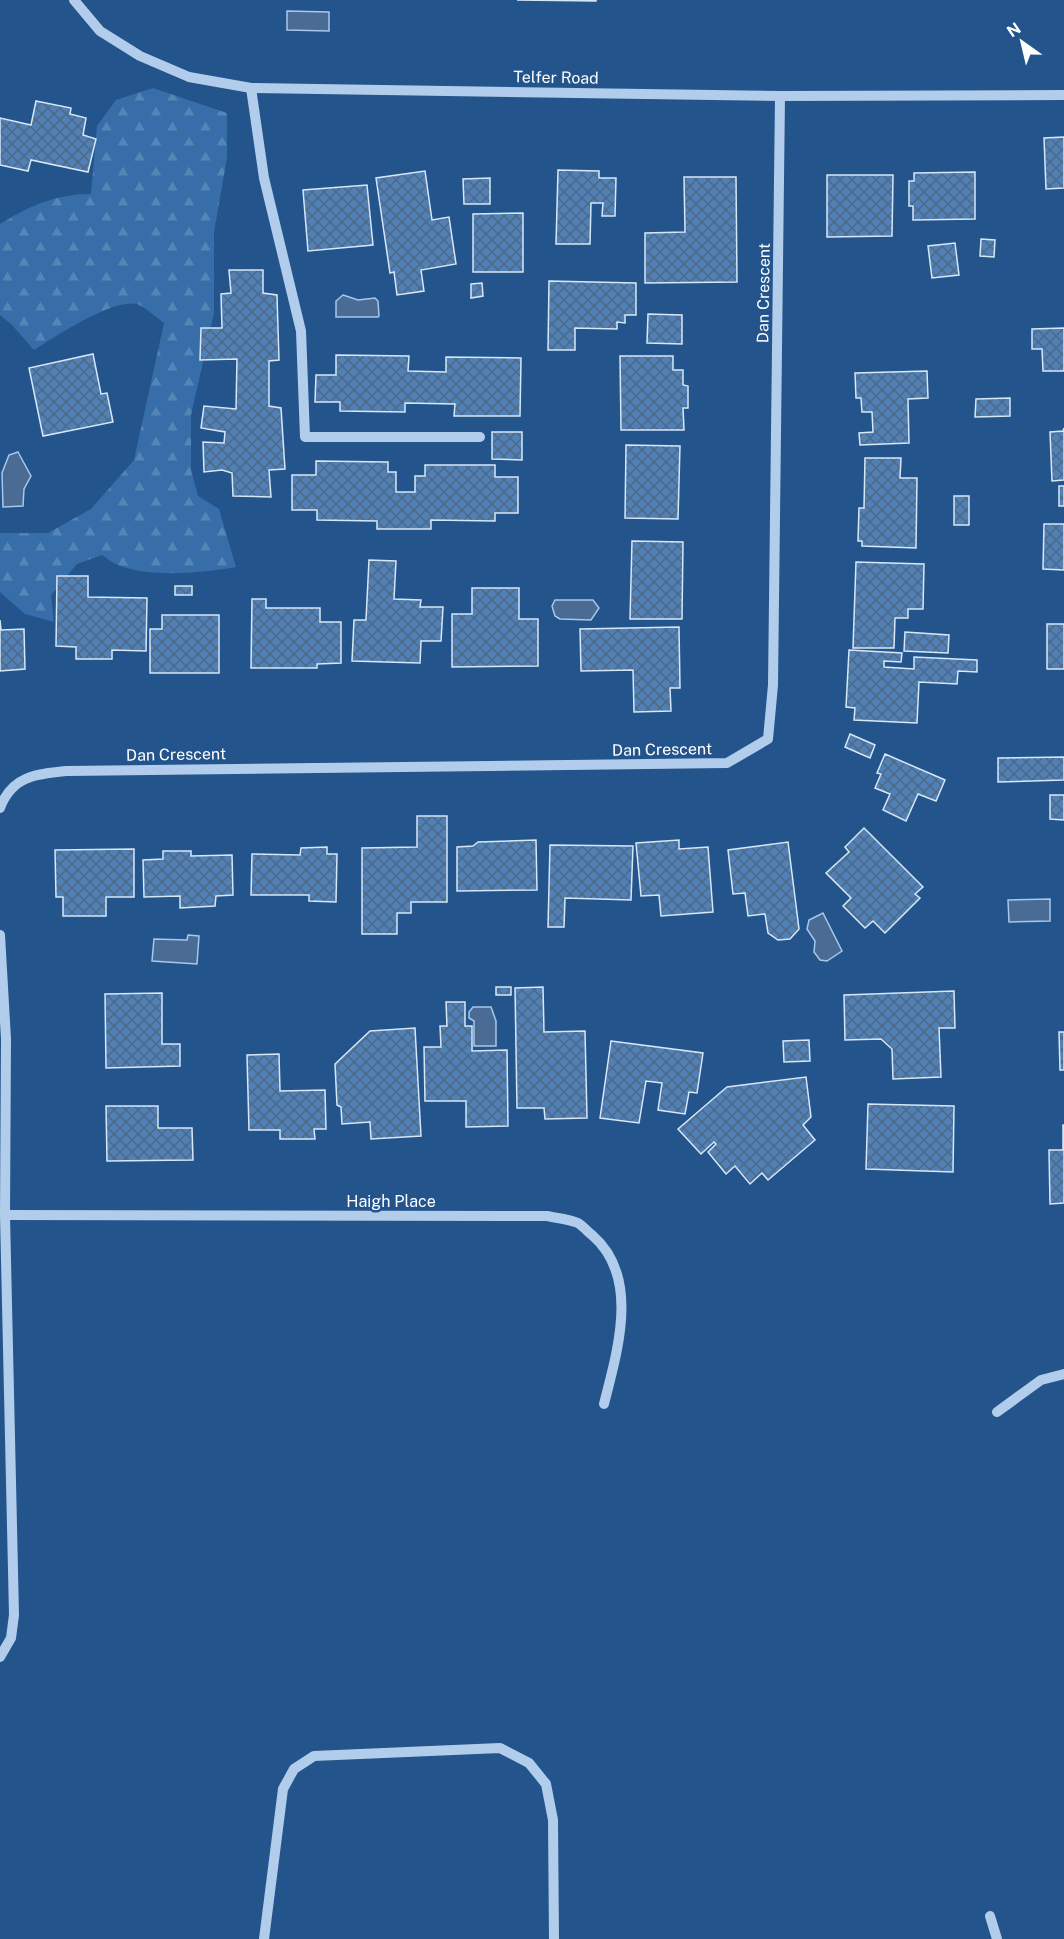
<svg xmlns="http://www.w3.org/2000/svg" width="1064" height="1939" font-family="'Public Sans',sans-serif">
<defs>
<pattern id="forest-firs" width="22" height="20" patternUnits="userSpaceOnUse" patternTransform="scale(1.5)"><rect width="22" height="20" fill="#376ea9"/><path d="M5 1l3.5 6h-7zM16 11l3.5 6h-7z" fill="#5584b6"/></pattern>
<pattern id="building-cross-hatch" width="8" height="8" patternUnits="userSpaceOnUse" patternTransform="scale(1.5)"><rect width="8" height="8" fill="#5080b5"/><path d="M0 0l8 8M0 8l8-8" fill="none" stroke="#4e6986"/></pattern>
</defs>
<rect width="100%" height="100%" fill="#23548c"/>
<!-- forest -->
<path fill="url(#forest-firs)" d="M153,88L227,113V158L214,232V313L191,415V470L198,496L219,509L236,567C204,573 148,578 118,565C112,563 107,558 102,555L77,564L51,595L54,622L25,614L0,592V533H48L91,509L134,460L164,323C157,318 145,307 137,304C113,298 54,337 34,350L12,325L0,315V224C30,206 55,194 91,194L97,126L116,100Z"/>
<!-- water -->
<g fill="#4a6c94" stroke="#a6c8ec" stroke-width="1.5">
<polygon points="287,11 329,12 329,31 287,30"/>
<polygon points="343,295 358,300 375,298 378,301 379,316 378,317 336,317 336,301"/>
<polygon points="18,452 31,476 24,489 23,506 3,507 2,473 9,455"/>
<polygon points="555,600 593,600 599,608 591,620 560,619 555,616 552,606"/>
<polygon points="1050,899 1050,921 1009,922 1008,900"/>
<polygon points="823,913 842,951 827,961 820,960 814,952 815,941 807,929 809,920"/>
<polygon points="188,935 199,936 197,964 152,961 154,939 187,940"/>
<polygon points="473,1007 491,1007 496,1021 496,1046 474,1046 474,1021 469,1018 469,1012"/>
</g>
<!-- building -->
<g fill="url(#building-cross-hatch)" stroke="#d6e7f8" stroke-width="1.5">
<polygon points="517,0 596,0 596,1"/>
<polygon points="36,101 71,108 70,114 86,118 83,135 96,139 88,172 31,160 28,171 0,165 0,118 31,125"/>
<polygon points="1064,137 1064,188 1046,189 1044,138"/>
<polygon points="558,170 599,171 599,178 616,178 615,216 602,216 603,203 591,203 590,244 556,244"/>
<polygon points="425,171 432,220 449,217 456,264 421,270 424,291 397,295 394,272 390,273 376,178"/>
<polygon points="975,172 975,219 913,220 913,206 909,206 909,181 914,181 914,173"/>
<polygon points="827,175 893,175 892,236 827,237"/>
<polygon points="684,177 736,177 737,282 645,283 645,233 685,232"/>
<polygon points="490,178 490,204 464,204 463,179"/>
<polygon points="367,185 373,245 308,251 303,190"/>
<polygon points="523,213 523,272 473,272 473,214"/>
<polygon points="981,239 995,240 994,257 980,256"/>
<polygon points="955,243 959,275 932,278 928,246"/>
<polygon points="229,270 263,270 263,293 277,295 279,360 269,361 269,406 281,408 285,469 269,470 271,497 233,496 232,473 222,470 204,472 203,442 224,443 225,432 201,428 204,406 236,409 237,359 200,360 201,328 222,328 221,294 231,293"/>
<polygon points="549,281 636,283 636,315 625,315 625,323 617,322 617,329 575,328 575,350 548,350"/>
<polygon points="482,283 483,296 471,298 471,284"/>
<polygon points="648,314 682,315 682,344 647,343"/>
<polygon points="1064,328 1064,371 1043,371 1042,349 1032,349 1032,329"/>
<polygon points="93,354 101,394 107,393 113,422 43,436 29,368"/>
<polygon points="336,355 409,356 408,371 446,372 446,357 521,358 520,416 454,416 455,404 405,403 405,412 340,411 340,402 315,402 316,375 336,375"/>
<polygon points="620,356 673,356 673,370 683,370 683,385 688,386 688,408 683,408 684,430 621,430"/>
<polygon points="927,371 928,398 908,399 909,443 860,445 859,433 873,432 872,412 862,412 861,398 856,398 855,373"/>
<polygon points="1010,398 1010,416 975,417 976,399"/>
<polygon points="1064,428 1064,480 1052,481 1050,432 1063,431"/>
<polygon points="492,432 522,432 522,460 492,459"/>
<polygon points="626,445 680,446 678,519 625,518"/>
<polygon points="865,458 901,458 900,478 917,478 916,548 862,546 862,541 858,541 859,508 864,508"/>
<polygon points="316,461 388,462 388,472 396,472 396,492 415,492 415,476 425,476 425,465 495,465 495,477 518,477 518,513 495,513 495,521 431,520 431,529 377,529 377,521 317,520 317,510 292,510 292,475 316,475"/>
<rect x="1059" y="486" width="5" height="20"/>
<rect x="954" y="496" width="15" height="29"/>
<polygon points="1044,524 1064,524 1064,570 1043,569"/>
<polygon points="632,541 683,542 682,619 630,619"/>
<polygon points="369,560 396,561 394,599 421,600 420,607 443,607 441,641 421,641 420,663 352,661 354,620 366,620"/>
<polygon points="856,562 924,564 923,609 908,609 908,618 895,618 894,648 853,648"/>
<polygon points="57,576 88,576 88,597 147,598 146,651 112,650 112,659 76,659 76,647 56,646"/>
<rect x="175" y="586" width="17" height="9"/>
<polygon points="472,588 519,588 519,619 538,619 538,666 452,667 452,614 472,614"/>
<polygon points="252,599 266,599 266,608 320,608 320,622 341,622 341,663 317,664 317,668 251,668"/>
<polygon points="162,615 219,615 219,673 150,673 150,629 162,629"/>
<polygon points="0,620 1,630 24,629 25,669 0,671"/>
<rect x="1047" y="624" width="17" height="45"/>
<polygon points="679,627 680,688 670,688 671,711 634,712 633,670 581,671 580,629"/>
<polygon points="905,632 949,635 948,653 904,651"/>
<polygon points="849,650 902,653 901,662 884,661 884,667 914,669 914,657 977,660 977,672 958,671 957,684 919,682 917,723 854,720 855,708 846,707"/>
<polygon points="850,734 875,745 870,758 845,747"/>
<polygon points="885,754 945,780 936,801 918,794 906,821 883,810 890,794 875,788 881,774 877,773"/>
<polygon points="1064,757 1064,780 998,782 998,758"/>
<polygon points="1050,795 1064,795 1064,820 1050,819"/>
<polygon points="417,816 447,816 447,902 411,902 411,913 397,913 397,934 362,934 362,848 417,847"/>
<polygon points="864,828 923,887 915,894 920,898 885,933 873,921 865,928 843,906 851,898 826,873 849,852 845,847"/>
<polygon points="536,840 537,890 457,891 457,847 473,846 478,842"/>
<polygon points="679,840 679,849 708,847 713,912 661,916 659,895 641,896 636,843"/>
<polygon points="788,842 799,929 790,939 778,940 768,933 765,914 748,916 745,893 733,894 728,850"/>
<polygon points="550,845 633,846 631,900 565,898 564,927 548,927"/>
<polygon points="327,847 327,854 337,854 336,902 309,901 309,895 251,895 252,854 300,855 301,848"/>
<polygon points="134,849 134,897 106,897 106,916 63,916 63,897 56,897 55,850"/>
<polygon points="163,851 191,851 191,856 232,855 233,895 216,896 215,906 180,908 180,896 144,897 143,860 163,859"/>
<rect x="496" y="987" width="15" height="8"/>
<polygon points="543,987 544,1032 585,1031 587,1118 545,1119 544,1108 517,1108 515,988"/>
<polygon points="954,991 955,1028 939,1028 941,1077 893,1079 892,1049 881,1039 845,1040 844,995"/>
<polygon points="162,993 162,1044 180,1044 180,1066 106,1068 105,994"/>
<polygon points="446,1002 465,1002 465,1026 472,1026 472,1051 507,1050 508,1126 466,1127 466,1101 425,1101 424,1047 441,1047 440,1026 447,1026"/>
<polygon points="415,1028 421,1136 371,1139 370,1122 342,1124 341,1107 337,1105 335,1064 370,1031"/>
<polygon points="1059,1032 1064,1032 1064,1070 1060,1070"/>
<polygon points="809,1040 810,1061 784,1062 783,1041"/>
<polygon points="611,1041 703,1053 697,1093 689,1092 685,1114 658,1110 662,1083 646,1081 639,1123 600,1118"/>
<polygon points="279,1054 280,1091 325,1090 326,1129 314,1129 315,1139 280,1139 280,1130 249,1130 247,1055"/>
<polygon points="806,1077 811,1117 803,1125 815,1140 768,1180 762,1173 750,1184 735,1166 726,1174 708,1152 716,1144 714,1142 701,1154 678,1129 727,1087"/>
<polygon points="868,1104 954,1106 953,1172 866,1169"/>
<polygon points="106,1106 158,1106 158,1128 192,1128 193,1160 107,1161"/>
<polygon points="1063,1125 1064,1125 1064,1203 1050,1204 1049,1150 1063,1150"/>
</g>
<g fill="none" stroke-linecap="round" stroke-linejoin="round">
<!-- minor -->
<g stroke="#b2cdeb" stroke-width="10">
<polyline points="74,0 100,31 140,56 189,77 251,88 780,96 1064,95"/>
<polyline points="251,88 264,178 301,331 305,437 480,437"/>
<path d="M0,808C12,776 36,774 67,771L727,763L768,739L773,685L780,96"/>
<polyline points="0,935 6,1039 5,1215 14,1615 11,1638 0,1657"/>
<path d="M5,1215L547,1216C556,1218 569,1219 578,1223C583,1226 588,1232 592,1235C641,1277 617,1352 604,1404"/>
<polyline points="997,1412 1041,1380 1064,1374"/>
<polyline points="990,1916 997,1939"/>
<polyline points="264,1939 283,1789 294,1769 314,1756 500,1748 529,1763 546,1784 553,1820 554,1939"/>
</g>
</g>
<g text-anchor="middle" stroke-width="5" stroke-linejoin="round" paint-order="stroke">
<!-- street labels -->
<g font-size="16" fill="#fff" stroke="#23548c">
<text transform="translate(556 77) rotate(1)" y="6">Telfer Road</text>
<text transform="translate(763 293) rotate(-89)" y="6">Dan Crescent</text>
<text transform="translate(662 749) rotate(-1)" y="6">Dan Crescent</text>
<text transform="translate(176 754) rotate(-1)" y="6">Dan Crescent</text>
<text x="391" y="1207">Haigh Place</text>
</g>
</g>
<!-- north arrow -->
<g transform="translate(1022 42) rotate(326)" stroke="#23548c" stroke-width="4.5" paint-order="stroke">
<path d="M0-4.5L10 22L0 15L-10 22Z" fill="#ffffff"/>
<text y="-9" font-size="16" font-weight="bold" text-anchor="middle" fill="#ffffff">N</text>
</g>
</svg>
